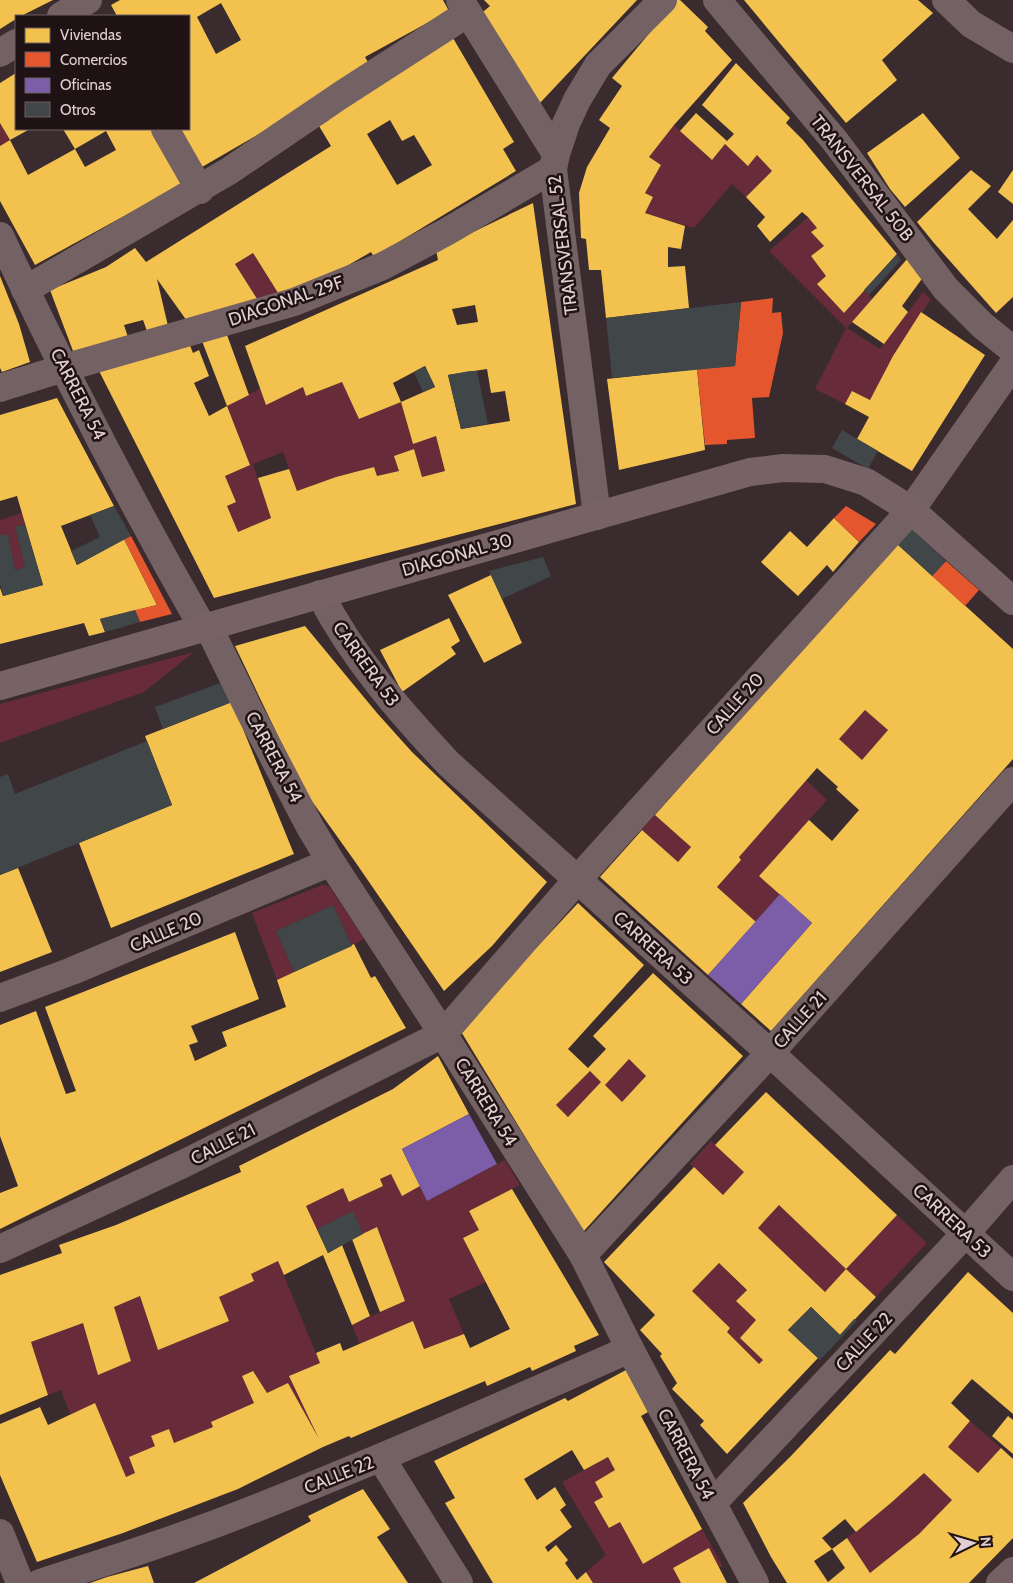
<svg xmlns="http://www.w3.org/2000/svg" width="1013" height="1583" font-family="Cabin,sans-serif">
<rect width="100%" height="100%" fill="#392b2e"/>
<!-- green -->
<g fill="#682b3a">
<polygon points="0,123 10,140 0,146"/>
<polygon points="674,125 711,160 725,144 749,165 757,155 772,171 746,197 732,184 694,228 645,213 653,197 645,193 661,165 649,157"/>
<polygon points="808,217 817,228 811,232 824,246 811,256 826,276 817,284 844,313 864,290 873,299 847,328 880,349 923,292 931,299 893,357 870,400 853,391 845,404 815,389 846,328 769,251"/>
<polygon points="253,253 280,296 259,302 235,264"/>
<polygon points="342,382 359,419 401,402 413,444 436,436 445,471 422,477 414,449 395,456 399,471 377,476 374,467 336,477 297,491 283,452 253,464 271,518 238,532 227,506 236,502 225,476 250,465 227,406 261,388 266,404 303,387 307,396"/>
<polygon points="22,513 25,525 15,527 25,567 15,570 8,534 0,535 0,520"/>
<polygon points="194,652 144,692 0,743 0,704"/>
<polygon points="865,710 888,730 862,760 839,739"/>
<polygon points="806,780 827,800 759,876 780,894 756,922 717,887 741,860 739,857"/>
<polygon points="655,815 691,847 678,862 642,830"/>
<polygon points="322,885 329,886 364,939 352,946 333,905 276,931 294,972 277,980 252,913"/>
<polygon points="629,1059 646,1076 622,1102 605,1085"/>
<polygon points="590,1071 601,1082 568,1117 556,1105"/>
<polygon points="711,1141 744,1172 723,1195 690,1164"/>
<polygon points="505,1160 520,1185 470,1211 479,1230 463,1238 486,1282 449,1299 464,1334 424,1349 413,1321 360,1344 352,1325 405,1301 377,1227 363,1234 353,1212 317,1229 306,1206 343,1188 349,1202 383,1186 380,1179 391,1174 402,1195 420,1186 427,1201"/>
<polygon points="779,1205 846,1269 897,1215 927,1243 876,1297 846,1269 825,1292 758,1228"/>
<polygon points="278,1261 320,1363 289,1376 323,1447 288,1383 267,1393 252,1371 242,1376 254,1403 212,1422 213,1427 174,1443 169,1429 152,1436 155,1446 129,1457 135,1473 126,1477 95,1404 70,1414 61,1390 48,1395 31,1342 83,1323 98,1375 114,1307 140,1296 158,1350 219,1297 251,1274"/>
<polygon points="719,1263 746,1290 737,1302 756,1320 740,1338 763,1360 759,1364 727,1332 730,1328 692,1291"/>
<polygon points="970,1421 1001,1448 978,1473 948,1447"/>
<polygon points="608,1457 615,1470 603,1497 594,1503 609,1528 620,1522 702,1529 723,1566 719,1568 709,1548 673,1568 681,1583 593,1583 586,1572 606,1555 562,1482"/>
<polygon points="924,1473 952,1500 919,1534 870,1573 847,1538 892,1502"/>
</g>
<!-- homes -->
<g fill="#f2c14e" fill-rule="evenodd">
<polygon points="0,0 53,0 21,16 16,16 16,19 0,29"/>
<path d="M120,0H443L449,11L365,57L372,69L202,167L181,129H189V16H117L111,5ZM221,3L241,40L216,54L197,17Z"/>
<polygon points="484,0 637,0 539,104 478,16 490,6"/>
<polygon points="677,0 680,0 708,27 705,31 732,60 674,125 649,157 661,165 645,193 653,197 645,213 685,226 681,249 668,247 668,267 685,266 689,308 606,318 601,270 589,270 586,239 581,238 579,193 587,167 610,128 599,120 622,86 612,78"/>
<polygon points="744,0 918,0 933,13 882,60 897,80 846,123"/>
<path d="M453,38L514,142L503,149L516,171L374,257L371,252L314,285L280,296L253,253L235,264L259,302L187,321L157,279L168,326L147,331L143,320L124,325L128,337L73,351L50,290L106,267L135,248L146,262L331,146L319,126L329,120L326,115ZM390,120L402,141L414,135L432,165L397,185L367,134Z"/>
<polygon points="736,63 790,118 786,123 803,140 897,254 844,313 817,284 826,276 811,256 824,246 811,232 817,228 808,217 802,212 770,242 757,226 765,217 746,197 772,171 757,155 748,166 725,144 712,160 680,131 696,113 727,141 734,134 702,105"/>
<polygon points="16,73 16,129 30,129 10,140 0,123 0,83"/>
<polygon points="923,113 960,158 905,207 890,189 867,153"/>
<polygon points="63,129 157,129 186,182 35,265 0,201 0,146 10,140 28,175 75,149 85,167 116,150 106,131 75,149"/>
<polygon points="971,170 991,186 968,209 997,239 1013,220 1013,297 996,313 934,243 917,222"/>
<polygon points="1013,170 1013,204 998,192"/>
<path d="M533,203L576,504L214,598L96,365L187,338L193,353L199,350L209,376L194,383L209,416L227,406L250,465L225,476L236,502L227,506L238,532L271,518L258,478L289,469L297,491L336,477L374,467L377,476L399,471L394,456L414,449L422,477L445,471L436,436L413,444L401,402L359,419L342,382L306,396L303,387L266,405L245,346L438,260L436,250ZM475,305L478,322L457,325L452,309ZM425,366L435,387L401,402L393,383ZM487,369L491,393L505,391L510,421L461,429L448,375Z"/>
<polygon points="908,258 924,276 902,306 908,312 884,344 852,322"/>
<polygon points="0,276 19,324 30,362 2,372 0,368"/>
<polygon points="921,312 985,355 912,471 857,439 869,417 845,404 852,391 870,400 893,356"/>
<polygon points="227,335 249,395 227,406 202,341"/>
<polygon points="697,369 705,450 619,470 607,379"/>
<polygon points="57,398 114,506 61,526 77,565 124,539 157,605 100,619 105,632 89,636 84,623 0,644 0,588 3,596 43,585 17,496 0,501 0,415"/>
<polygon points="834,518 859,542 833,572 827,565 798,596 761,562 790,531 807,547"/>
<path d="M896,543L1013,649V759L771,1031L741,1004L812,923L759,876L809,820L832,841L859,810L836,789L838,787L817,768L739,857L741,860L717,887L756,922L708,975L600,877L642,830L678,862L691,847L655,815ZM865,710L888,730L862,760L839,739Z"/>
<polygon points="491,575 522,643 484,663 448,595"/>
<polygon points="449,618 460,641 451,647 456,654 402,692 380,650"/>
<polygon points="305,626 377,713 412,752 547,882 492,946 444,991 356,863 304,790 235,646"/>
<polygon points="232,702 294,854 111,928 79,843 172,805 145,736"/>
<polygon points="18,868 52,952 0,972 0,875"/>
<path d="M578,903L644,965L568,1049L588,1068L606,1049L593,1036L653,973L743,1056L583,1232L460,1030ZM629,1059L646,1076L622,1102L605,1085ZM590,1071L601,1082L568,1117L556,1105Z"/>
<polygon points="235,932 259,999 191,1026 198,1042 189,1045 195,1061 227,1046 222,1032 286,1007 277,980 354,944 371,978 375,976 406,1028 0,1229 0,1193 18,1186 0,1136 0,1025 36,1011 66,1094 76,1091 45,1007"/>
<polygon points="438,1056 469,1114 402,1149 420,1186 402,1196 391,1174 380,1179 383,1186 349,1202 343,1188 306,1206 328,1253 342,1245 370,1316 352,1325 323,1255 284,1275 278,1261 251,1274 254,1281 219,1297 229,1321 158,1350 140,1296 114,1307 131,1361 98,1375 83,1323 31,1342 48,1395 0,1415 0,1275 62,1253 59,1245 116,1225 241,1172 239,1166 393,1089"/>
<path d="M766,1092L897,1215L846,1269L779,1205L758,1228L825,1292L846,1269L876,1297L840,1335L811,1307L788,1330L818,1358L727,1454L700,1425L704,1421L672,1389L677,1383L660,1356L662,1354L640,1330L655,1315L604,1262L694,1167L723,1195L744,1172L715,1145ZM719,1263L747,1290L736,1301L756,1320L740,1338L763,1360L759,1364L727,1332L730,1328L692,1291Z"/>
<polygon points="512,1189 599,1335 574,1346 576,1351 532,1371 530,1367 487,1386 485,1381 351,1438 349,1436 323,1447 238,1489 123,1533 37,1562 0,1475 0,1424 40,1407 48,1425 95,1403 126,1477 135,1473 129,1457 155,1446 151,1436 169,1429 174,1443 213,1427 211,1422 254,1403 242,1376 253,1371 267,1393 288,1383 319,1439 289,1376 320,1363 316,1353 340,1343 343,1351 413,1321 424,1349 464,1334 470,1348 510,1329 463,1238 479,1230 469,1211"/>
<polygon points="377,1227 405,1301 380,1312 352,1239"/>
<path d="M968,1272L1013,1313V1414L972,1379L951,1403L970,1421L948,1447L978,1473L1001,1448L1013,1459V1538L969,1583H787L771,1557L743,1503L791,1456L890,1350L895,1354ZM924,1473L952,1500L919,1534L870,1573L847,1538L832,1549L845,1568L828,1582L814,1561L832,1549L822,1538L845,1519L856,1532L892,1502Z"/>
<polygon points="626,1370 648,1412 641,1416 702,1529 643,1564 620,1522 609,1528 594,1502 603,1497 595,1482 615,1470 608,1457 584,1470 572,1450 524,1479 537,1500 555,1487 566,1505 560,1510 572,1527 545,1547 548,1552 556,1545 568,1560 565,1563 577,1580 586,1572 593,1583 493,1583 445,1503 455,1498 434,1461 565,1398 568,1401"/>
<polygon points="1008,1416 1013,1420 1013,1454 992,1436"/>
<polygon points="363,1489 390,1529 377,1537 408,1583 194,1583 311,1521 308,1516"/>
<polygon points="709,1548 727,1583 681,1583 673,1568"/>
<polygon points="148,1566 154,1583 90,1583 107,1577"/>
</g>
<!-- shops -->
<g fill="#e4572e">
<polygon points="773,298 772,313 781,312 783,333 769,397 752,398 755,438 727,440 727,444 705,445 697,369 735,366 741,302"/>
<polygon points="846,506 876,524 859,542 834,518"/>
<polygon points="131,536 172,614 140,622 135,610 157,605 124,539"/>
<polygon points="946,561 979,590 965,606 932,576"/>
</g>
<!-- offices -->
<g fill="#7b5ea7">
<polygon points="780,894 812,923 741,1004 708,975"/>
<polygon points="469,1114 497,1164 427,1201 402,1149"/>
</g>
<!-- building -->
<g fill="#414648">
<polygon points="897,254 901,260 869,295 864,290"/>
<polygon points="741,302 735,366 612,378 606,318"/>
<polygon points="425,366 435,387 423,392 414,372"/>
<polygon points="470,371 477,371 488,424 461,429 448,375"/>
<polygon points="842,430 878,451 868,469 832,448"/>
<polygon points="114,506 131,536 77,565 71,551 100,537 90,515"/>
<polygon points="25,525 43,585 3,596 0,584 0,535 8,534 15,570 25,567 15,527"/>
<polygon points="910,528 946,561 932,576 896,543"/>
<polygon points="543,557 551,576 502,599 489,571"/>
<polygon points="135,610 140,622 105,632 100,619"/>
<polygon points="223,682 232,702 163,729 155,707"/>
<polygon points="147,741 172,805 0,875 0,777 8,774 15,794"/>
<polygon points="333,905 352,946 294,972 276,931"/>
<polygon points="353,1211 363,1234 328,1253 317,1229"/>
<polygon points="811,1307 840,1335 854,1319 857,1321 820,1360 788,1330"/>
</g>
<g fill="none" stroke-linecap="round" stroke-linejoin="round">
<!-- street -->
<g stroke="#746164" stroke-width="28">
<polyline points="460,0 556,154 553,169 597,516"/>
<polyline points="717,0 835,141 946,289 982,325 1013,350"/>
<polyline points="946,0 971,24 1013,49"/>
<polyline points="61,16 88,0"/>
<polyline points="0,53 16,43"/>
<polyline points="165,129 200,190"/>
<polyline points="556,154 566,124 577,100 598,65 663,0"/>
<path d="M0,236C62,369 130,500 203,628"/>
<polyline points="25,290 229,171 341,95 468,13"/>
<polyline points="0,388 64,368 294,302 383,266 448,231 553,169"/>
<path d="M320,594C353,658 400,712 449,764L770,1053L1013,1277"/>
<polyline points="208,626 251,714 310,827 331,862 443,1034 583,1255 630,1349 755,1583"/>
<polyline points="0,998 72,971 331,862"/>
<polyline points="0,1249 183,1164 443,1034 577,880 911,510 1013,364"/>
<polyline points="583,1255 770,1053 1013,781"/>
<polyline points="381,1458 459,1583"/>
<polyline points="713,1503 965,1234 1013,1179"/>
<polyline points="0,1533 20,1583"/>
<path d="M40,1583C112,1560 184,1537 254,1509C381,1459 505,1404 630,1349"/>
<polyline points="1000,1583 1013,1571"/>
</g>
<!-- secondary -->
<polyline stroke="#776266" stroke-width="28" points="0,686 750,472 783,468 825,469 866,482 911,510 1013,601"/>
</g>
<g text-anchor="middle" stroke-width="5" stroke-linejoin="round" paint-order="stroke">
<!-- street labels -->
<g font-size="18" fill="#e1cfd1" stroke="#1e1214">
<text transform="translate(862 178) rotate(52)" y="6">TRANSVERSAL 50B</text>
<text transform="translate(563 245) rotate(-97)" y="6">TRANSVERSAL 52</text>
<text transform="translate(286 301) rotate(-19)" y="6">DIAGONAL 29F</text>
<text transform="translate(78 394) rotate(63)" y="6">CARRERA 54</text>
<text transform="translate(457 555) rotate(-16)" y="6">DIAGONAL 30</text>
<text transform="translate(366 664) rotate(54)" y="6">CARRERA 53</text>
<text transform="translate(735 704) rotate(-48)" y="6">CALLE 20</text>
<text transform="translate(274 757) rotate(62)" y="6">CARRERA 54</text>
<text transform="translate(166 932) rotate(-23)" y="6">CALLE 20</text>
<text transform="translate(653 948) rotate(42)" y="6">CARRERA 53</text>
<text transform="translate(800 1020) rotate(-48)" y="6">CALLE 21</text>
<text transform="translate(486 1102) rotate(58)" y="6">CARRERA 54</text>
<text transform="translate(223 1144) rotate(-27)" y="6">CALLE 21</text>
<text transform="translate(952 1221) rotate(43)" y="6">CARRERA 53</text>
<text transform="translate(864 1342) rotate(-47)" y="6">CALLE 22</text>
<text transform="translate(686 1454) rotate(62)" y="6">CARRERA 54</text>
<text transform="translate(339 1475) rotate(-22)" y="6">CALLE 22</text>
</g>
</g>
<!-- legend -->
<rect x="15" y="15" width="175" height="115" fill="#1e1214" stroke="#6c5e60"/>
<rect x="25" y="28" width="25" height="15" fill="#f2c14e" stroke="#6c5e60"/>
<text x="60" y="40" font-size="15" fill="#e1cfd1">Viviendas</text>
<rect x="25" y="52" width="25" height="15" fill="#e4572e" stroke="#6c5e60"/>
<text x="60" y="65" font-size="15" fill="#e1cfd1">Comercios</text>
<rect x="25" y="78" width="25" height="15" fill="#7b5ea7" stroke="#6c5e60"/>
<text x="60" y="90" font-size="15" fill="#e1cfd1">Oficinas</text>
<rect x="25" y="102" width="25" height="15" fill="#414648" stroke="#6c5e60"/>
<text x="60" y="115" font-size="15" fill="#e1cfd1">Otros</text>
<!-- north arrow -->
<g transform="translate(973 1543) rotate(85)" stroke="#1e1214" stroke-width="4" paint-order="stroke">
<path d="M0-4L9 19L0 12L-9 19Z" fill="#e1cfd1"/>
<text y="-8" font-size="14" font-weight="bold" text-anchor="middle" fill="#e1cfd1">N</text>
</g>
</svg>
